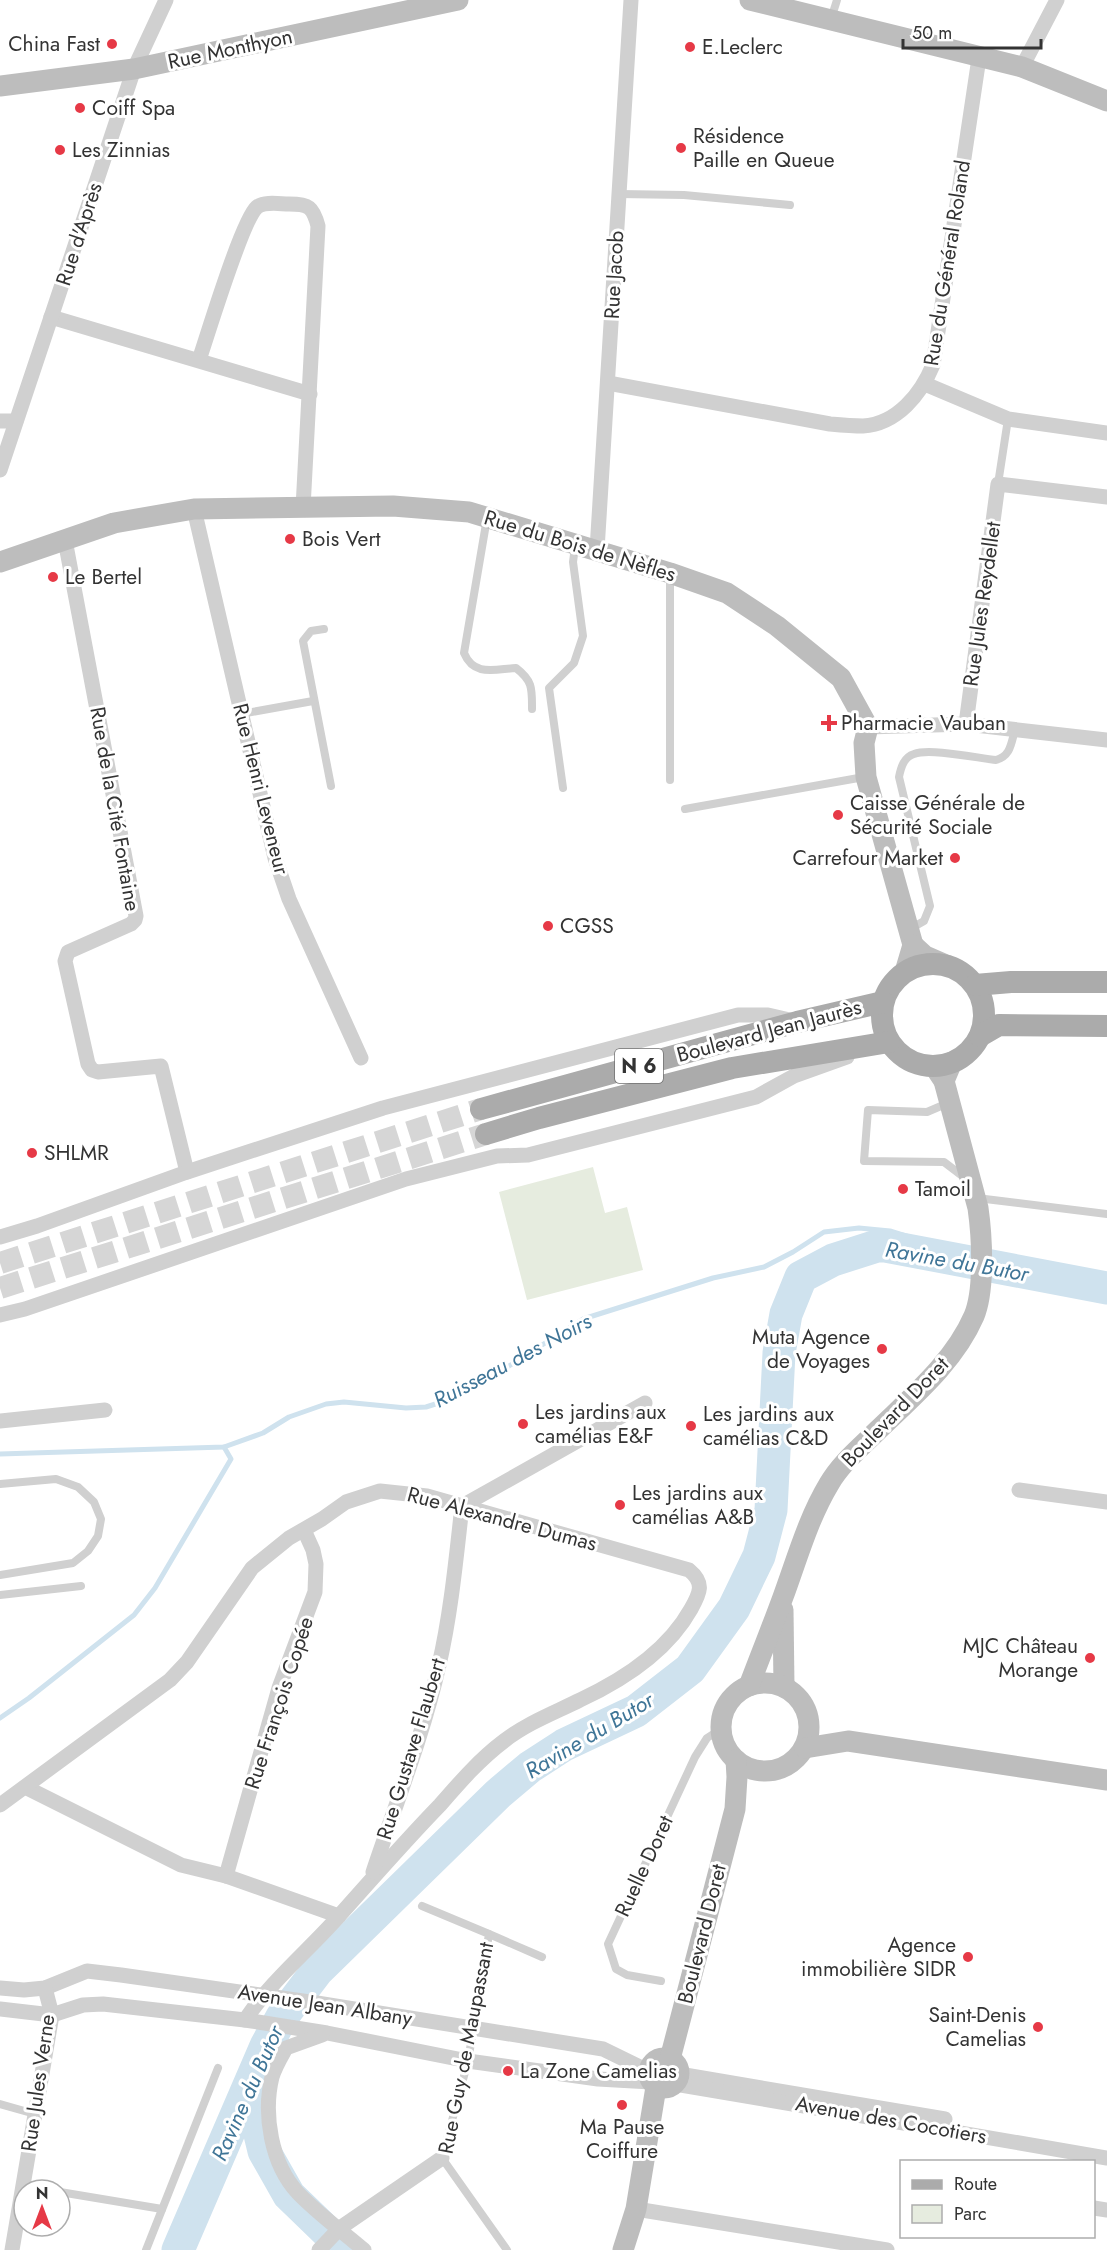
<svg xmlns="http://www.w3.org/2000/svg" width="1107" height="2250" font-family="Jost,sans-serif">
<rect width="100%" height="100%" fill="#fff"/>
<!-- green -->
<polygon fill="#e6ecdf" points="593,1167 605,1213 627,1207 643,1270 527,1300 499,1192"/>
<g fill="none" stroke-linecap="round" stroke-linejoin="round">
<!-- stream -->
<g stroke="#cfe2ee" stroke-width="5">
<polyline points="0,1454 224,1447 263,1433 289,1417 326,1404 344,1402 406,1408 426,1407 448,1400 509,1366 583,1319 713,1278 764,1267 793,1252 824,1232 859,1228 890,1231 909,1237 939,1255"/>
<polyline points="0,1718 29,1698 134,1615 155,1588 231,1459 224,1447"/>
</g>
<!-- river -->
<g stroke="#cfe2ee" stroke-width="33">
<polyline points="257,2078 251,2097 264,2151 289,2195 346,2250"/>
<polyline points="178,2250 266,2046 282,2017 317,1971 498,1794 530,1767 564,1745 636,1711 690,1669 734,1608 759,1556 771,1510 779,1353 786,1314 801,1277 833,1260 880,1245 1107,1288"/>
</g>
<!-- primary-tunnel -->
<g stroke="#d6d6d6" stroke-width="22" stroke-dasharray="22 11" stroke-linecap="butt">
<polyline points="0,1263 481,1109"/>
<polyline points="0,1288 486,1134"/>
</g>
<!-- lane -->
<g stroke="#d0d0d0" stroke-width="8">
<polyline points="831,19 837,0"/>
<polyline points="619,194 684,195 790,205"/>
<polyline points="998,484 1008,419"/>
<path d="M487,518L464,653C474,677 495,669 516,668C533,681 532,689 532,709"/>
<polyline points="670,574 670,780"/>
<polyline points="324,629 311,631 303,641 331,786"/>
<polyline points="241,714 313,701"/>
<polyline points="563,788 549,688 574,663 583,636 573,562 575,547"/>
<polyline points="685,809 864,777"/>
<path d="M910,929L924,921L930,906L899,777C901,767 904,757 914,754C930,748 977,758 996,760C1011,756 1011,743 1015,730"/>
<polyline points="948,1103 927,1112 868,1110 864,1161 944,1162 965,1178"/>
<polyline points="977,1198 1107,1214"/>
<polyline points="0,1484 56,1479 78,1487 94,1502 101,1519 98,1536 88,1551 73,1563 0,1575"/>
<polyline points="0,1595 81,1586"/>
<polyline points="422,1906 489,1934 468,2061 442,2158 507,2250"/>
<polyline points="489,1934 542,1957"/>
<polyline points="661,1981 627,1975 616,1969 608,1944 695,1757 707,1738 721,1729"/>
<polyline points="0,2104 35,2114"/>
<polyline points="23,2186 45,2190"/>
<polyline points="60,2192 162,2209"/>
<polyline points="146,2250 218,2068"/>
</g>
<!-- street -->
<g stroke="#d0d0d0" stroke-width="15">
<polyline points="1022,67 1057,0"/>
<polyline points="51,317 310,394"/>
<path d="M199,360C208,334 242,220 257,207C265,201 280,204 289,204C309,204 313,207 318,226L303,508"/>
<path d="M608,383L830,424C841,425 852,426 863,426C897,424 921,394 933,365L979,58"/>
<polyline points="925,384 1008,419 1107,433"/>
<polyline points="0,421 16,421"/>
<polyline points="0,470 134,69 166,0"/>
<polyline points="194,509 275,858 289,899 361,1058"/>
<polyline points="65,540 136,916 135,920 131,924 68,952 65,961 88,1064 92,1070 98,1072 161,1066 187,1172"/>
<polyline points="597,550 631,0"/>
<polyline points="966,724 998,484 1107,497"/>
<polyline points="868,727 966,724 1107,740"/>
<polyline points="0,1237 37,1226 187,1172 383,1108 738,1015 768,1015 794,1021"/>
<polyline points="0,1315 25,1309 406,1179 497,1156 528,1155 756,1097 794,1076 847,1057"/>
<polyline points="0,1421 105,1410"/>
<polyline points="1019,1490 1107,1502"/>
<polyline points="462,1506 645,1403"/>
<polyline points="25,1787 181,1865 226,1876 339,1916"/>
<path d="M0,1805L170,1680L187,1662L252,1568L289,1538L322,1519L346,1502L380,1491L427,1496L689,1570C705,1583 700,1593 691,1609C667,1652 623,1680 580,1700C554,1713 527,1723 504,1741C480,1759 460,1782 440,1805C405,1841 372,1879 339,1916C308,1951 271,1981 245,2020"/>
<path d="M373,1872C396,1803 423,1736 439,1665C451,1613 456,1559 462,1506"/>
<polyline points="226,1876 279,1688 315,1592 316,1564 313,1550 304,1530"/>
<polyline points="0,1988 24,1990 45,1988 87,1971 121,1975 317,2003 603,2049 648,2071"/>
<polyline points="0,2009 52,2015 83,2005 103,2004 245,2020 327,2033 468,2061 598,2079 651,2082"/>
<path d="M322,2035L286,2048C281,2057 275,2067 272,2077C263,2114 271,2164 298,2193C317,2213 343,2232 364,2250"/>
<polyline points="679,2074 945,2119"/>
<polyline points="675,2084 1107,2158"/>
<polyline points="1094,2208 1107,2210"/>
<polyline points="636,2209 887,2250"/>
<polyline points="12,2250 52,2015 45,1988"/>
<polyline points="319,2250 340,2228 442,2158"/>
</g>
<!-- secondary -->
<g stroke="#bdbdbd" stroke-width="21">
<polyline points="750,0 1022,67 1107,101"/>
<polyline points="0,86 134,69 458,0"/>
<polyline points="0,562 114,523 194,509 393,506 469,512 670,573 727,593 777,626 841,678 868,727 864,743 866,777 913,945 905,972"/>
<polyline points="913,945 925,956 948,966"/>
<polyline points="944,1081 952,1062"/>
<polyline points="783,1610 784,1687"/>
<circle cx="765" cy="1727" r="44"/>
<path d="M749,1686C760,1657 772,1627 783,1597C797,1559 808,1519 829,1484C841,1463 861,1447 878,1430C913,1396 954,1362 974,1316C985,1290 982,1236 978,1208L944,1081L934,1066"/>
<polyline points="805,1748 848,1741 1107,1780"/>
<circle cx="664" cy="2073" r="15"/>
<polyline points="670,2059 735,1809 737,1777 736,1760"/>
<polyline points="623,2250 636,2209 656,2087"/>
</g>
<!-- primary -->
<g stroke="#ababab" stroke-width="22">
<circle cx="933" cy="1015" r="51"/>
<polyline points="975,985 1011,982 1107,982"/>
<polyline points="980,1036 999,1025 1107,1026"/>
<polyline points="481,1109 797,1022 883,1002"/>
<polyline points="486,1134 539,1118 732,1068 889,1042"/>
</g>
</g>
<!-- markers -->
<g fill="#e63946" stroke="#fff" stroke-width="2">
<circle cx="112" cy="44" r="6"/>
<circle cx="690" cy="47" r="6"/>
<circle cx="80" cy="108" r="6"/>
<circle cx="681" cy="148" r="6"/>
<circle cx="60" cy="150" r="6"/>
<circle cx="290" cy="539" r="6"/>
<circle cx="53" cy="577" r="6"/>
<path d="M826 714h6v6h6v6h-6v6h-6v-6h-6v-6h6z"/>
<circle cx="838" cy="815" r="6"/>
<circle cx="955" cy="858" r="6"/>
<circle cx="548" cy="926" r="6"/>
<circle cx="32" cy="1153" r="6"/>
<circle cx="903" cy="1189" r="6"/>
<circle cx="882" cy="1349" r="6"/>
<circle cx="523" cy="1424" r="6"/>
<circle cx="691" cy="1426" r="6"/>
<circle cx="620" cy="1505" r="6"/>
<circle cx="1090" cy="1658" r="6"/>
<circle cx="968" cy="1957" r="6"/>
<circle cx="1038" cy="2027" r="6"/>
<circle cx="508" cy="2071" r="6"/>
<circle cx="622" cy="2105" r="6"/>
</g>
<g text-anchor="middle" stroke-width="6" stroke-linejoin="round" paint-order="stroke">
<!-- shield labels -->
<rect fill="#fff" stroke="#707070" stroke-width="1.5" x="615" y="1049" width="48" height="34" rx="4.5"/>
<g font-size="20" font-weight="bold" fill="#333">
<text x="639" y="1073">N 6</text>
</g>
<!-- poi labels -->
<g font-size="21" fill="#333" stroke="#fff" text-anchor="start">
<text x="100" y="51" text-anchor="end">China Fast</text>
<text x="702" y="54">E.Leclerc</text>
<text x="92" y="115">Coiff Spa</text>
<text x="693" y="143">Résidence<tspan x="693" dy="24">Paille en Queue</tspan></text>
<text x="72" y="157">Les Zinnias</text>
<text x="302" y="546">Bois Vert</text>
<text x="65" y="584">Le Bertel</text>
<text x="841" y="730">Pharmacie Vauban</text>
<text x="850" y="810">Caisse Générale de<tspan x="850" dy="24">Sécurité Sociale</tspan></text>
<text x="943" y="865" text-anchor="end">Carrefour Market</text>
<text x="560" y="933">CGSS</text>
<text x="44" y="1160">SHLMR</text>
<text x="915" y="1196">Tamoil</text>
<text x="870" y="1344" text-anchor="end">Muta Agence<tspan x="870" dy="24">de Voyages</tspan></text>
<text x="535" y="1419">Les jardins aux<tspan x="535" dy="24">camélias E&amp;F</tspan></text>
<text x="703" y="1421">Les jardins aux<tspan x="703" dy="24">camélias C&amp;D</tspan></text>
<text x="632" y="1500">Les jardins aux<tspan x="632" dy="24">camélias A&amp;B</tspan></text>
<text x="1078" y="1653" text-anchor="end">MJC Château<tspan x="1078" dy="24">Morange</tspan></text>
<text x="956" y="1952" text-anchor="end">Agence<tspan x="956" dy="24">immobilière SIDR</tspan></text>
<text x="1026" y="2022" text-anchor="end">Saint-Denis<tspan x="1026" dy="24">Camelias</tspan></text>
<text x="520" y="2078">La Zone Camelias</text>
<text x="622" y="2134" text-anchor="middle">Ma Pause<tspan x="622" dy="24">Coiffure</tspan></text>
</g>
<!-- street labels -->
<g font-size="21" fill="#333" stroke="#fff">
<text transform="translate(230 49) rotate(-12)" y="7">Rue Monthyon</text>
<text transform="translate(79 234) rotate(-72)" y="7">Rue d'Après</text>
<text transform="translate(947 263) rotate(-81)" y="7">Rue du Général Roland</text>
<text transform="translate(614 275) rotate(-87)" y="7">Rue Jacob</text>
<text transform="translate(580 546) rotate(17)" y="7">Rue du Bois de Nèfles</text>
<text transform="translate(982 604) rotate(-82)" y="7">Rue Jules Reydellet</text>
<text transform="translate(261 789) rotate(76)" y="7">Rue Henri Leveneur</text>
<text transform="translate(115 809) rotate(80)" y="7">Rue de la Cité Fontaine</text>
<text transform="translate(769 1031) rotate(-15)" y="7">Boulevard Jean Jaurès</text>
<text transform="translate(895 1412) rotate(-46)" y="7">Boulevard Doret</text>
<text transform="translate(502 1519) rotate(15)" y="7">Rue Alexandre Dumas</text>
<text transform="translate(279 1703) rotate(-72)" y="7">Rue François Copée</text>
<text transform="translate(411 1749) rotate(-73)" y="7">Rue Gustave Flaubert</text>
<text transform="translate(644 1866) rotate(-65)" y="7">Ruelle Doret</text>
<text transform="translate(702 1934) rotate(-76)" y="7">Boulevard Doret</text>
<text transform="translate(325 2005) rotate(9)" y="7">Avenue Jean Albany</text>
<text transform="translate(466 2048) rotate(-79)" y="7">Rue Guy de Maupassant</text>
<text transform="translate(38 2083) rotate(-82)" y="7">Rue Jules Verne</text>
<text transform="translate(891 2120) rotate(10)" y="7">Avenue des Cocotiers</text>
</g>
<!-- water labels -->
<g font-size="22" font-style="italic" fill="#3f7597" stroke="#fff">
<text transform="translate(957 1261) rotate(10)" y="8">Ravine du Butor</text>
<text transform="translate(512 1360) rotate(-28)" y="8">Ruisseau des Noirs</text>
<text transform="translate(589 1735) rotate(-31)" y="8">Ravine du Butor</text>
<text transform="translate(247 2093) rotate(-66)" y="8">Ravine du Butor</text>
</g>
</g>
<!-- legend -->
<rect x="900" y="2160" width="195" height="78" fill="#ffffff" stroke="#adadad" stroke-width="1.5"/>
<rect x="912" y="2180" width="30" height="9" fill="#ababab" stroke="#adadad" stroke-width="1.5"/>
<text x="954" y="2190" font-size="18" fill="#333333">Route</text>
<rect x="912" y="2205" width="30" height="18" fill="#e6ecdf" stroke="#adadad" stroke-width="1.5"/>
<text x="954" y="2220" font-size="18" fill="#333333">Parc</text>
<!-- north arrow -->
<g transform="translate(42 2208)"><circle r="28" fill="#ffffff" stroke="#adadad" stroke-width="1.5"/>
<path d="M0-4.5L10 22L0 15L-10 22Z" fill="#e63946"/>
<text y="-9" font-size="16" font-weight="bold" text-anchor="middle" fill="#333333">N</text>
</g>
<!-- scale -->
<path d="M903 39v9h138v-9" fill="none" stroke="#333333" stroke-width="3"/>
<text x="912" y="39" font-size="18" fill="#333333" stroke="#ffffff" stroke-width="4.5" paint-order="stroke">50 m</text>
</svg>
